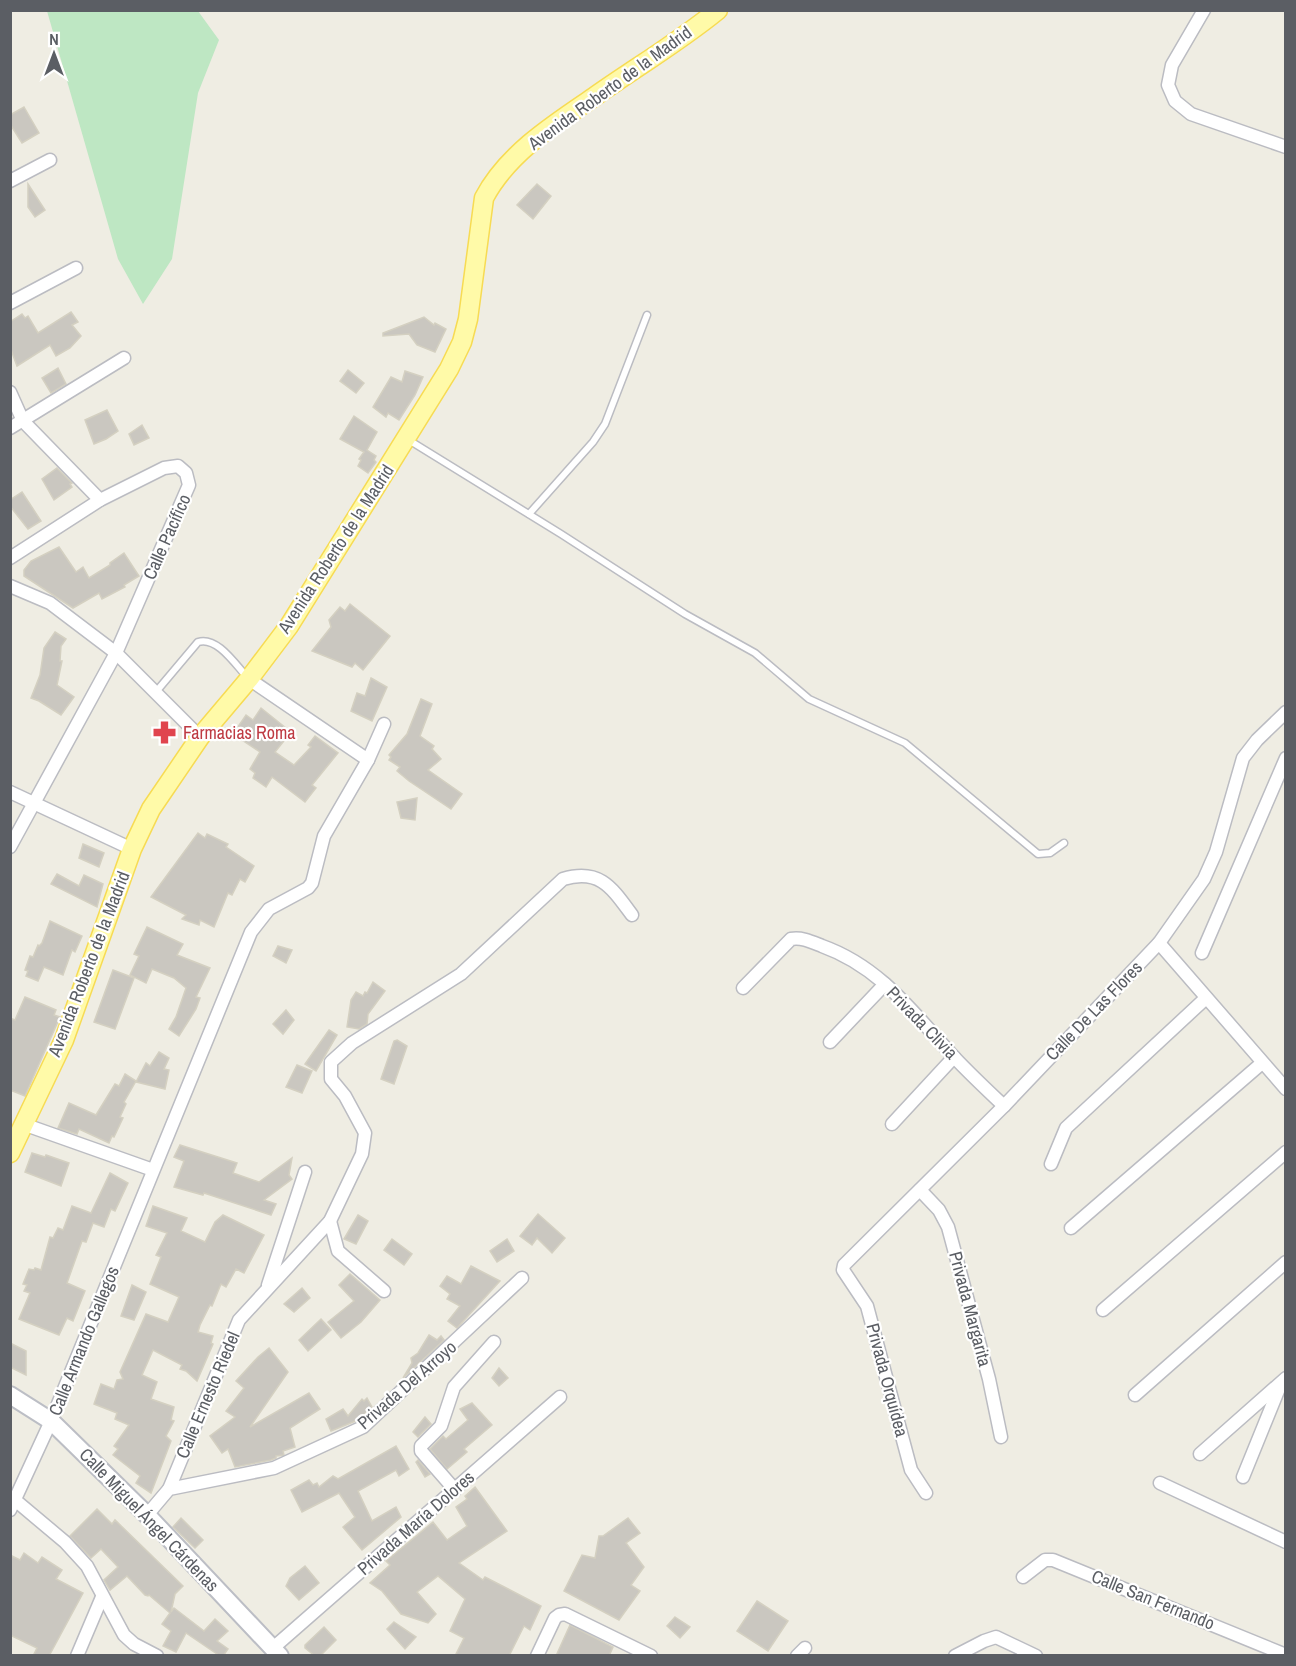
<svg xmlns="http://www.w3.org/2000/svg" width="1296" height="1666" font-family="'Archivo Narrow',sans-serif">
<rect width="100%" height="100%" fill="#efede3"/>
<!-- green -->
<polygon fill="#bee7c3" points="47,11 198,11 219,40 198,93 172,259 143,304 118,259"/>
<!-- building -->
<g fill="#cac7c0" stroke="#d4d0c1" stroke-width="1.5">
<polygon points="24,107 39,133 22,143 10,124 10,115"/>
<polygon points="28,184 45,210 35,217 28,207"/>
<polygon points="537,184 551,196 533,219 517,205"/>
<polygon points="71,312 78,322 72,325 81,336 70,348 56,356 50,345 17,366 10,347 10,322 22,314 25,318 28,316 38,333"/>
<polygon points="424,317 434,325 435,323 446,329 435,352 417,345 409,334 383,336 383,333"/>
<polygon points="58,368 66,384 51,393 42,378"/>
<polygon points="348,370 364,383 356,393 340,381"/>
<polygon points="405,371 423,377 415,395 399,420 388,413 386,417 373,407 391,377 402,382"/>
<polygon points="107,410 118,431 106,439 94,444 85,420"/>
<polygon points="354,416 377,432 367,450 376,456 374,460 376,462 368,473 358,466 361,460 359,459 364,452 340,439"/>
<polygon points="142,425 149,438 134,445 129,434"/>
<polygon points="57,468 72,483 70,484 72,487 54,500 42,479"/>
<polygon points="22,492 41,521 28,529 10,506 10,500"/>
<polygon points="59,547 76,572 83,567 89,578 110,565 110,563 124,553 139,576 124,585 125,587 102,599 99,593 73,608 24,576 24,570 31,561"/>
<polygon points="350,604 390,636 363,670 355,663 352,667 312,651 331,627 329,620 340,607 345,611"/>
<polygon points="55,632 66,639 61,646 60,661 62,661 57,685 74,697 61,715 39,701 31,698 40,675 44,648"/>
<polygon points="371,678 387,687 372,721 351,711 357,693 365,696"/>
<polygon points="421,699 432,704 420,736 434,746 432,749 441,759 428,770 462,794 451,809 409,781 397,771 400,767 389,760 391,757 389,755 407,734"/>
<polygon points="261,708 291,732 275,752 294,765 311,747 308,745 315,736 338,753 312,785 316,788 305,802 272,777 266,787 253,778 255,773 250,769 260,752 233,734 246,715 253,720"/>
<polygon points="417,798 415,820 401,818 397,802"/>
<polygon points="198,833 205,838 207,834 228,844 226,847 254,866 245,882 240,879 232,895 228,893 214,927 200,920 199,925 182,919 186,915 151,897"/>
<polygon points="83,844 104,853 99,867 79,858"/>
<polygon points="57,874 79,886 84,875 103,884 97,907 51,884"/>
<polygon points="50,921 82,936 75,952 72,950 63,975 44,967 38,981 26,976 28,971 25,970 30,956 33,957 38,945 39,946 42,943"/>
<polygon points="147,927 183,944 177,955 210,968 196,997 200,998 196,1009 179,1036 169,1029 176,1017 186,988 174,978 152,969 146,983 130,975 139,956 134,954"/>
<polygon points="278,946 292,950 286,963 273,956"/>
<polygon points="113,970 134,978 115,1029 94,1022"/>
<polygon points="373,982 385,991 368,1014 367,1024 359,1029 347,1027 351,1000 356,992 363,996 365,992 367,993"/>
<polygon points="25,997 56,1010 54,1015 60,1017 25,1096 10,1090 10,1018 15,1020"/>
<polygon points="286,1010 294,1020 283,1034 273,1024"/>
<polygon points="329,1030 337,1035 316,1071 305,1064"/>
<polygon points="397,1040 407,1046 394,1084 381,1079 394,1041"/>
<polygon points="159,1052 169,1058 164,1069 169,1070 165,1089 136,1082 146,1063 150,1066"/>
<polygon points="297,1065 312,1071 302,1093 286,1087"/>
<polygon points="125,1074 136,1081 124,1102 126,1104 120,1117 123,1118 114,1137 112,1136 109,1143 79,1129 77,1134 58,1128 69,1103 96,1115 115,1084 119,1086"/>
<polygon points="180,1145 237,1163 233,1173 259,1182 292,1158 289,1175 292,1179 264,1200 276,1204 271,1215 204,1193 203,1195 174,1187 184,1161 174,1157"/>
<polygon points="32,1153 45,1157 46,1155 69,1163 61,1186 25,1172"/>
<polygon points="110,1173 128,1183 115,1211 111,1209 104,1227 93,1223 86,1242 82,1241 67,1283 85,1291 73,1321 67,1318 59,1335 19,1319 30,1293 24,1291 27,1285 23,1284 29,1269 34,1270 35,1268 41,1270 50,1237 53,1238 58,1228 63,1230 72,1206 91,1213"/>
<polygon points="153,1206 187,1218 181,1231 205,1242 215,1222 223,1215 264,1235 244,1273 236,1269 226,1287 221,1284 212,1306 210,1305 200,1325 198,1332 213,1336 211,1343 213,1344 197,1381 186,1371 180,1369 182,1365 153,1350 142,1375 157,1382 151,1399 174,1407 171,1420 174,1421 166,1436 171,1441 151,1493 136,1483 140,1476 113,1455 118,1449 114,1446 129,1425 115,1419 117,1413 94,1404 101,1384 114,1389 117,1380 123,1379 120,1372 146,1314 168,1322 179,1297 150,1284 161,1257 156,1255 167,1233 146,1226"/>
<polygon points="538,1214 565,1238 552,1253 537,1238 532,1245 520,1236"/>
<polygon points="358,1215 368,1221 356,1244 344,1239"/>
<polygon points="392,1239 412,1254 404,1265 384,1250"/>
<polygon points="507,1239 514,1251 497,1262 490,1251"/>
<polygon points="471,1266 500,1281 457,1328 448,1321 460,1306 447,1299 450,1294 440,1286 447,1276 461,1284"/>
<polygon points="350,1274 380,1300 361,1322 341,1338 328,1322 354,1301 339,1285"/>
<polygon points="132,1285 146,1292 134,1320 121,1316"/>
<polygon points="302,1288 310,1298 294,1312 284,1304"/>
<polygon points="321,1319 331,1330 308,1351 299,1340"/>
<polygon points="429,1335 437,1340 441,1336 444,1340 403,1378 412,1363 411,1358 418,1353"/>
<polygon points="10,1343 26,1351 26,1375 10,1367"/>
<polygon points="269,1348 288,1372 250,1427 309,1393 320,1409 290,1428 295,1447 283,1451 284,1455 276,1456 276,1458 271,1460 235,1467 228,1449 222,1453 210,1436 235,1417 226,1411 244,1388 236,1381 258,1357"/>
<polygon points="499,1368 508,1378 499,1386 492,1378"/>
<polygon points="367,1398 372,1407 358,1420 331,1431 326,1419 343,1409 348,1416 362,1399 364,1401"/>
<polygon points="472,1403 492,1425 464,1449 467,1452 447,1469 430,1449 443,1436 446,1439 468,1420 460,1409"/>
<polygon points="425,1417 431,1424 418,1437 413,1432"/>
<polygon points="396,1446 409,1469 399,1476 396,1470 358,1491 372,1521 396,1507 401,1517 362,1550 343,1527 355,1517 339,1493 302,1512 291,1490 309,1480 313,1485 317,1483 319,1487 333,1476 338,1479"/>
<polygon points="418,1460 430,1474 425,1477 416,1462"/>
<polygon points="475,1487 507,1531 459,1563 483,1580 485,1577 541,1606 530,1630 524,1626 509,1656 455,1656 464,1638 450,1631 465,1599 438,1576 417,1592 436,1614 428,1623 401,1614 382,1591 370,1583 390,1565 386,1561 433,1522 447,1540 467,1526 456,1507 467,1499 465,1496"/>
<polygon points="97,1509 112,1524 115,1520 183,1586 175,1594 171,1612 174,1608 204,1631 215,1619 228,1631 217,1641 228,1649 223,1656 220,1656 186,1633 176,1652 163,1646 171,1631 162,1624 170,1613 149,1595 148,1596 145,1595 127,1576 110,1590 104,1580 118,1567 101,1549 91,1558 70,1536"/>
<polygon points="181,1518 203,1540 195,1548 173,1527"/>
<polygon points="628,1518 640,1533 626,1543 644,1567 631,1585 640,1591 619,1620 564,1591 582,1555 595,1558 599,1536 603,1536"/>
<polygon points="24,1553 38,1563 42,1557 62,1570 56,1579 83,1593 49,1656 33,1656 37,1648 10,1635 10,1555 20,1560"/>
<polygon points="305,1566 319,1583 299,1600 286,1586 290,1578"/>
<polygon points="757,1601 788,1621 768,1651 737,1631"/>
<polygon points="675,1617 690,1627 680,1638 667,1626"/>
<polygon points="394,1622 416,1637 405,1649 387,1629"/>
<polygon points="570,1625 613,1647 609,1656 556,1656"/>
<polygon points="324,1627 336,1640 320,1656 315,1656 305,1648 305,1645"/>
</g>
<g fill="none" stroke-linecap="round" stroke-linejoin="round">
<defs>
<g id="lane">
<polyline points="407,439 561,534 685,614 755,653 809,699 905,743 1038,854 1050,853 1064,843"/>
<polyline points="529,514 593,442 605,424 647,315"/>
<path d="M155,693L198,642C217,636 235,664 247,677"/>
</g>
<g id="street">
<polyline points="1204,10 1172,65 1168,85 1175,101 1191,114 1286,147"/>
<polyline points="10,181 50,160"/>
<polyline points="10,303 76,268"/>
<polyline points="10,392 23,421 100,500"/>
<polyline points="10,428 124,358"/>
<polyline points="10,558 100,500 164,468 178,466 186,473 189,485 116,653 10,847"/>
<polyline points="10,586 50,603 116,653 200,737"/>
<polyline points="249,679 368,760"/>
<polyline points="10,792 132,849"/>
<polyline points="1159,943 1286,1089"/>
<polyline points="1202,953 1286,758"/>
<path d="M743,988L791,939C802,937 812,942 822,946C881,967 914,1014 954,1057C970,1074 987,1090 1004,1106"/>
<polyline points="830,1042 885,984"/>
<polyline points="23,1124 153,1170"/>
<polyline points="892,1124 954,1057"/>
<polyline points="1051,1164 1066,1128 1206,998"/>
<polyline points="920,1190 939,1210 948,1227 989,1379 1001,1437"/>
<polyline points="330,1221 338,1251 384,1291"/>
<polyline points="1071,1228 1262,1063"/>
<polyline points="268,1285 305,1172"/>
<polyline points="1103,1310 1286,1152"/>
<polyline points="1135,1395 1286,1262"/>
<polyline points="1200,1454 1286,1378"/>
<polyline points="1243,1477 1280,1386"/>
<polyline points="1160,1483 1286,1542"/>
<path d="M169,1489L239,1320L330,1221L362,1154L365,1133L345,1096L331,1079V1062L352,1043L461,974L563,879C600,868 612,888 632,915"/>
<polyline points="455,1490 421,1451 421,1446 441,1426 454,1387 494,1342"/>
<polyline points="926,1493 911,1470 867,1306 843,1270 844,1265 1004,1106 1159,943 1204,879 1216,852 1243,758 1257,740 1286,712"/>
<polyline points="15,1500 65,1542 87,1566 124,1635 134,1644 157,1656"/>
<polyline points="10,1510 51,1421 251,932 269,909 308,888 312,883 324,836 368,760 384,724"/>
<polyline points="147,1515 169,1489 274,1468 363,1427 522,1278"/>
<polyline points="1023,1577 1045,1560 1053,1560 1286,1655"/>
<polyline points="273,1648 560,1397"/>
<polyline points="77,1656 102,1597"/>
<polyline points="537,1656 555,1618 559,1615 565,1614 651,1656"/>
<polyline points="797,1656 805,1648"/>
<polyline points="955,1656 984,1641 996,1637 1036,1656"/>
</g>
<polyline id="secondary" points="10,1395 51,1421 147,1515 280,1656"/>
<path id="primary" d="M10,1153L64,1040L132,849L151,809L200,737L249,679L289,626L449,369L462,342L468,319L484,198C507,154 554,124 594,97C635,68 679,42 718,10"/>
</defs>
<!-- lane casing -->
<use href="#lane" stroke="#bbbcc2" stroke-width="9"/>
<!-- street casing -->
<use href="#street" stroke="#bbbcc2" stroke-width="15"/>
<!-- secondary casing -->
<use href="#secondary" stroke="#bcbec5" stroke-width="20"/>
<!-- primary casing -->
<use href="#primary" stroke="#f7db53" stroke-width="21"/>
<!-- lane -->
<use href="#lane" stroke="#fff" stroke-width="6"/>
<!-- street -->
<use href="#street" stroke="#fff" stroke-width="12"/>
<!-- secondary -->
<use href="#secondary" stroke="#fff" stroke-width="16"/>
<!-- primary -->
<use href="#primary" stroke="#fffaa8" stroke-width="18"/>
</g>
<!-- icons -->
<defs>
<symbol id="pharmacy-bare" viewBox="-9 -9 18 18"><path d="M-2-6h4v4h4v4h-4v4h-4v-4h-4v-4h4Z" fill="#e0444e" stroke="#fff" stroke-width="2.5" paint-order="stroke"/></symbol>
</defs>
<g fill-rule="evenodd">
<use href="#pharmacy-bare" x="148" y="716" width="33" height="33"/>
</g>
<g text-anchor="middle" stroke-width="4.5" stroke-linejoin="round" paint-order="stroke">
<!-- street labels -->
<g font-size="18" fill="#5b5e64" stroke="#fff">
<text transform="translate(610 88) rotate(-36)" y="6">Avenida Roberto de la Madrid</text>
<text transform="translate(167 537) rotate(-66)" y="6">Calle Pacífico</text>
<text transform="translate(336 549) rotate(-57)" y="6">Avenida Roberto de la Madrid</text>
<text transform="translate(89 964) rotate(-69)" y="6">Avenida Roberto de la Madrid</text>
<text transform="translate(1094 1011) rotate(-46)" y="6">Calle De Las Flores</text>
<text transform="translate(922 1023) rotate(46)" y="6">Privada Clivia</text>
<text transform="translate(970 1309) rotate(75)" y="6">Privada Margarita</text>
<text transform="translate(84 1341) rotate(-68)" y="6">Calle Armando Gallegos</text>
<text transform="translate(887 1380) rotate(75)" y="6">Privada Orquídea</text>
<text transform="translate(407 1385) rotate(-41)" y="6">Privada Del Arroyo</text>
<text transform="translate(208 1395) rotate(-67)" y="6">Calle Ernesto Riedel</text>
<text transform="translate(149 1520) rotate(46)" y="6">Calle Miguel Ángel Cárdenas</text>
<text transform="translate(416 1523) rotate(-41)" y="6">Privada María Dolores</text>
<text transform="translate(1153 1600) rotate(22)" y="6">Calle San Fernando</text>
</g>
<!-- health labels -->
<g font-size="18" fill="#be3a42" stroke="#fff" text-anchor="start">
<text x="183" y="739">Farmacias Roma</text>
</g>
</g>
<!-- border -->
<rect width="1296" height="1666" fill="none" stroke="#5b5e64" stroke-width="24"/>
<!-- north arrow -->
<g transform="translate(54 54)" stroke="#ffffff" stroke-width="4.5" paint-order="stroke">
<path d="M0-4.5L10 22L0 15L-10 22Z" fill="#5b5e64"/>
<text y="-9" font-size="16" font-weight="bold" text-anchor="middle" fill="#5b5e64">N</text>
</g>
</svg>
